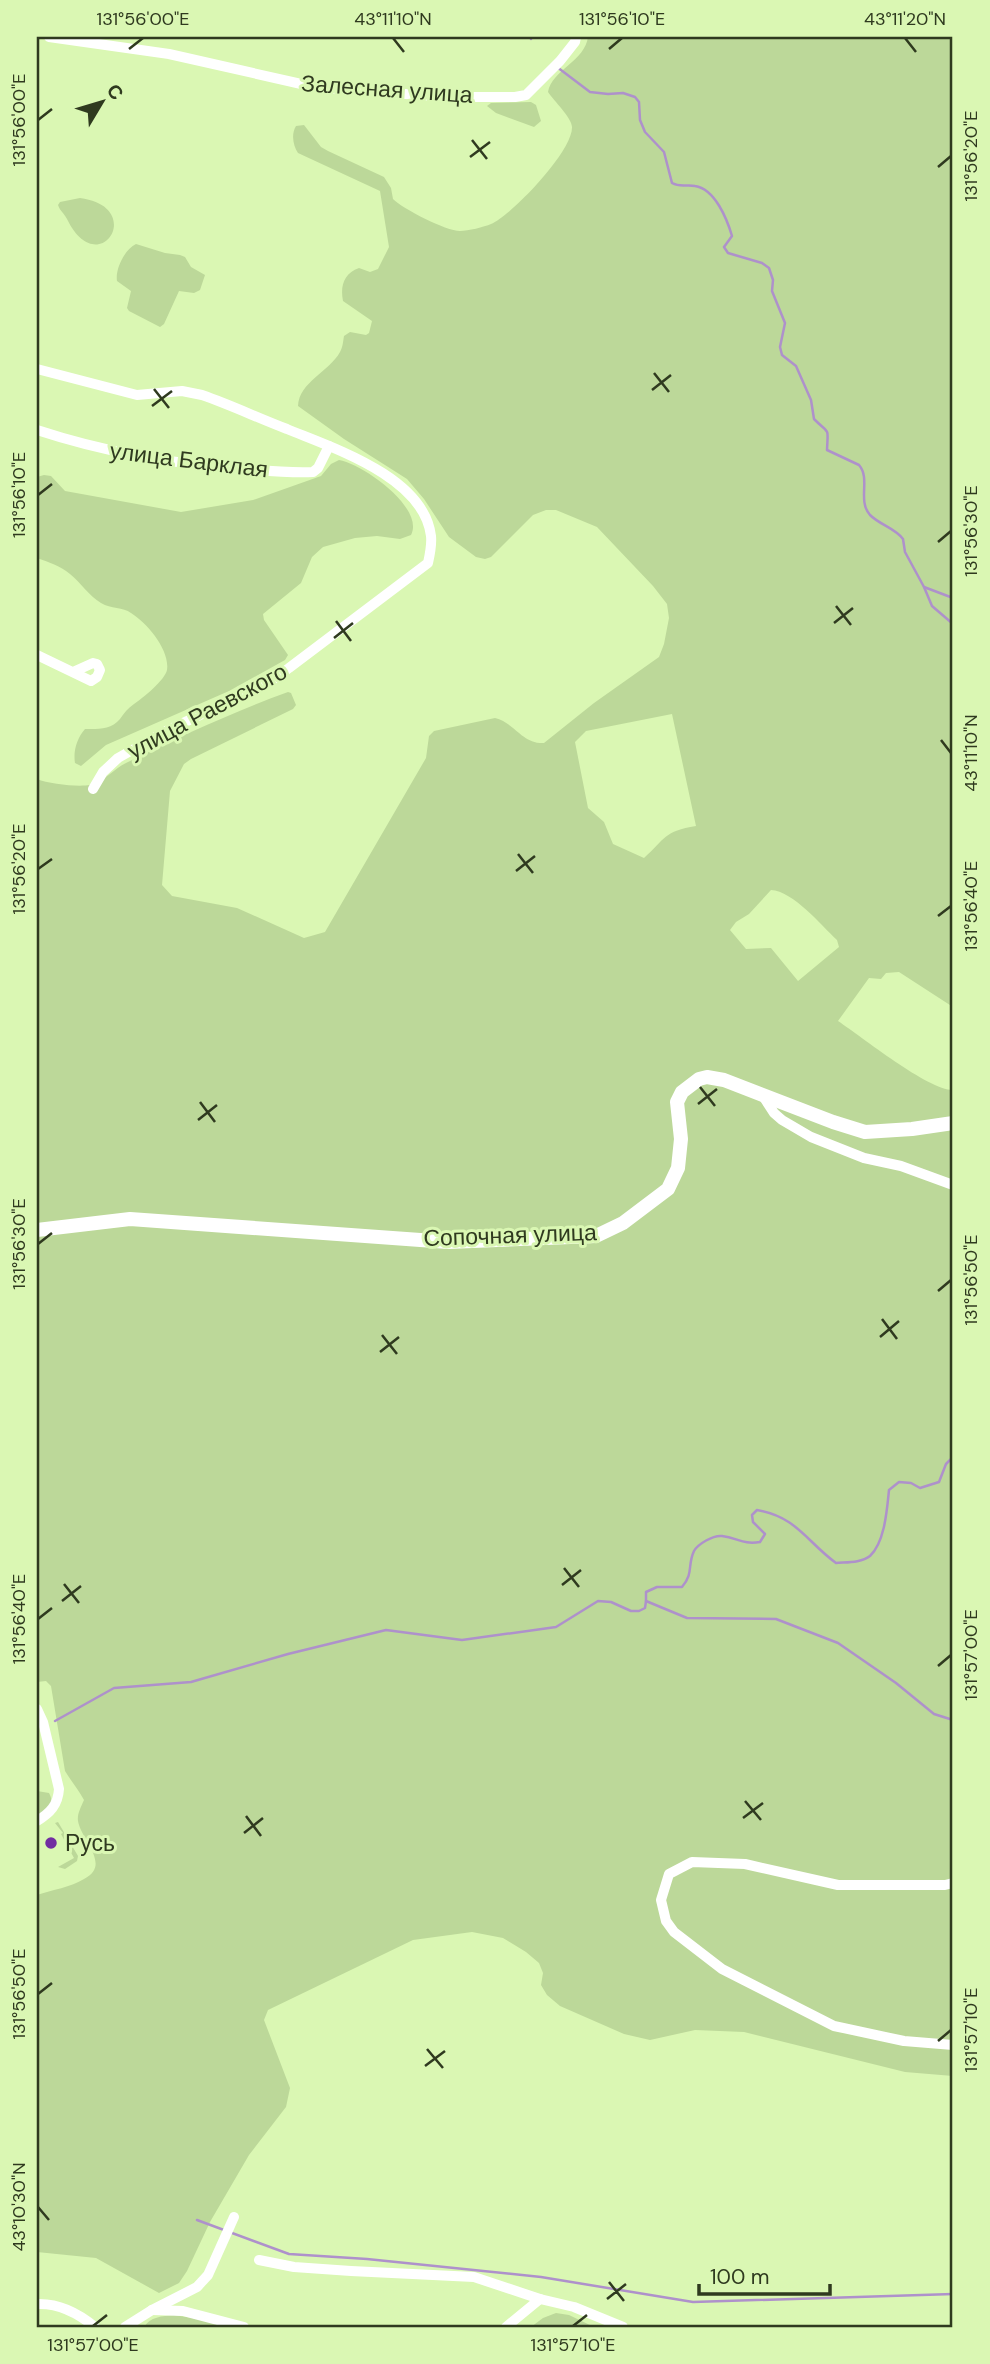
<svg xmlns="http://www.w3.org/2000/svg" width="990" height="2364" font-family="'DM Sans',sans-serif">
<rect width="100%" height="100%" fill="#daf7b3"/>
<!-- green -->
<g fill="#bcd899" fill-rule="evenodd">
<path d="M588,37H953V1007L899,972L886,973L881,979L869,978L838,1021C862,1037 928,1090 953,1090V2076L905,2072L744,2032L695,2030L650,2040L624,2034L560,2006L547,1995L541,1985L543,1973L539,1963L526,1952L503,1938L472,1932L413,1940L268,2010L264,2020L290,2088L286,2107L249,2155L210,2222L187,2271L179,2283L159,2293L96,2258L37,2252V1895C52,1890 71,1887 84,1879C112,1865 81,1840 78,1821C77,1814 81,1807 84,1800C78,1789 71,1781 65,1771L51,1686L46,1681L37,1682V779C49,784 77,787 90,785C102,783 115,768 126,763C179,737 233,712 288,692L291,693L296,705L293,709L191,759L184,764L170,791L162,885L172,896L237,908L304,938L325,932L426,758L429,736L434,731L495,718C515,723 522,744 544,743L594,703L659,657L664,644L669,618L667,604L653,586L597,527L556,510H546L533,515L491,557L485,559L476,557L449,537L424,499L407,479L344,439L298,406C299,382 329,372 340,352C343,347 343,341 344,336L350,332L366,335L369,333L372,321L343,301C340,286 344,273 359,268L370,272L378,269L389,247L380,191L298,153C293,146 291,134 296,126L304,125L321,147L328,151L384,177L391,188L393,199C403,209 446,231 460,231C468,231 484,227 491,224C512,215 573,151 572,127C572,118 554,101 548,92C552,70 585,61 588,37ZM672,714L696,826C664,831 665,839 644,858L613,844L604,822L588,808L575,742L586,731ZM771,890C793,891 821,925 837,940L839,947L798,981L771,948L746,949L730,930L736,922L749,914Z"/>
<polygon points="531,102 536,105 541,121 534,127 496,113 487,106 491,103"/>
<path d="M80,198C148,207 98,283 67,219C64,213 60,211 58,205L60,202Z"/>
<path d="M136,244L165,253L180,255L185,257L191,267L205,275L200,290L194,293L179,291L164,324L160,327L129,311L127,308L131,291L117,281C115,269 125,249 136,244Z"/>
<path d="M339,460C363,464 425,508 411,535L400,539L377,536L355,538L323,547L312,557L301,583L263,614L264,620L288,655L285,660L229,691L106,745L81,766L75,763C73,751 77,738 85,729C98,729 111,730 120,719C124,713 128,708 134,704C143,698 165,680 167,670C170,650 147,623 131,613C123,607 111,609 101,603C89,596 81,583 70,574C61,566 48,562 37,558V477L44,475L51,476L65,491L181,512L253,500L321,476L331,464Z"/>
<path d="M37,1791L49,1793C56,1805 45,1810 37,1819Z"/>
<polygon points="58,1822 78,1856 77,1861 65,1869 58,1867 74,1858 61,1834 63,1833 55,1823"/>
<polygon points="556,2313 569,2315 594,2327 531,2327 543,2318"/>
<path d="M174,2315L205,2320L227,2327H144C150,2317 162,2316 174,2315Z"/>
</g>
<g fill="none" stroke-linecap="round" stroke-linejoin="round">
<!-- stream -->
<g stroke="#ae91cb" stroke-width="2.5">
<polyline points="530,37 531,39"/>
<path d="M557,67L590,92L608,94L623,93L635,97L639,102L640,120L645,132L664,152L672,183C681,188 686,184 695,186C715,189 727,219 732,236L724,247L728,253L762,263L769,268L773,280L772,291L785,323L780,347L782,355L796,366L811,400L814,419C830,435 828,426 827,450L859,465C871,479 857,500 870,515C880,525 895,528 903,539L905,552L924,587L953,598"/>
<polyline points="924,587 932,606 953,624"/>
<path d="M646,1601V1592L657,1587H682C694,1573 687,1566 694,1551C698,1544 713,1535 722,1536C738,1538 743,1545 760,1542L765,1534L753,1522L752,1515L757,1510C797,1517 806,1541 836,1563C846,1562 861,1563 870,1556C885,1542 887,1509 889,1490L899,1482L911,1483L920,1488L939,1482L946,1464L953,1457"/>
<polyline points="55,1721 114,1688 191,1682 288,1654 386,1630 462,1640 556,1627 598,1601 611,1602 631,1611 639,1611 645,1608 646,1601 687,1618 776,1619 838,1643 896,1683 934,1714 953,1720"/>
<polyline points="197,2220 289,2254 367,2259 541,2277 693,2302 953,2294"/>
</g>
<!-- minor -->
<g stroke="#fff" stroke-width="10">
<polyline points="49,37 169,54 319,88 449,97 515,97 526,95 560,61 575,42 576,37"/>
<path d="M37,369L137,395L182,391L202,395C231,405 258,418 287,429C333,448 424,477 431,536C432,545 430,554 428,563L289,668L268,683L166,731L118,758L103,772L93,789"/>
<path d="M37,430C104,452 173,464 243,469C267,471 290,473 313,472L318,468L329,446"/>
<polyline points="37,655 91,681 97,677 100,670 97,664 93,663 73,672"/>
<polyline points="763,1096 774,1113 782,1120 811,1137 864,1158 901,1166 953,1185"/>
<path d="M37,1709L43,1722L59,1789C58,1805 50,1813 37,1821"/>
<polyline points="953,1883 945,1885 838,1885 745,1864 692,1862 669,1874 661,1900 666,1921 674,1932 722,1969 834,2026 904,2041 953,2045"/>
<polyline points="259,2260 294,2267 351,2271 474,2277 540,2299 574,2307 623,2327"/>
<path d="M37,2304C59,2303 78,2313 95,2327"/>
<polyline points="152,2310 183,2311 244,2327"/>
<polyline points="125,2327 152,2310 197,2287 208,2275 234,2217"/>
<polyline points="506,2327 540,2299"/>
</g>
<!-- secondary -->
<polyline stroke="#fff" stroke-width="14" points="37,1230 130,1219 448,1242 596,1236 623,1223 668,1189 678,1168 681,1139 677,1102 682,1092 699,1079 707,1077 724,1080 833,1122 865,1132 912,1129 953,1123"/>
</g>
<!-- ticks -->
<path fill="none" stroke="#2f3a1f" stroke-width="2.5" d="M393,38L404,52M905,38L916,52M129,49L143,38M609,49L622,38M38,120L52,109M472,140L487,159M470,157L490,142M938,167L951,156M654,373L669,392M154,389L169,408M652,390L671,375M152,406L172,391M38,495L52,484M938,542L951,531M836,606L851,625M336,621L351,641M834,623L853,608M334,638L353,623M941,740L951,753M518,854L533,873M38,869L52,859M516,871L535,856M938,916L951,906M700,1087L715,1106M200,1102L215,1122M698,1104L717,1089M198,1120L217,1105M38,1244L52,1233M938,1291L951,1280M882,1319L897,1339M382,1335L397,1354M880,1337L899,1321M380,1352L399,1337M564,1568L579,1587M64,1584L79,1603M562,1585L581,1570M62,1601L81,1586M38,1619L52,1608M938,1666L951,1655M745,1801L761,1820M246,1816L261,1836M743,1818L763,1803M244,1833L263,1818M38,1994L52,1983M938,2041L951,2030M427,2049L443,2068M425,2066L445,2051M38,2207L49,2220M609,2282L624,2301M607,2299L626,2284M93,2326L107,2315M573,2326L587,2315"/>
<!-- markers -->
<circle fill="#712da1" stroke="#daf7b3" stroke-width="2.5" cx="51" cy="1843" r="7"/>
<g text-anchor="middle" stroke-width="6" stroke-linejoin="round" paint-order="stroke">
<!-- street labels -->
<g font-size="23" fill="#2f3a1f" stroke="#daf7b3">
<text transform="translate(387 89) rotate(4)" y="8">Залесная улица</text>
<text transform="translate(189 460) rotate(7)" y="8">улица Барклая</text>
<text transform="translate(207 711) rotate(-28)" y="8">улица Раевского</text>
<text transform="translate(510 1235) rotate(-2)" y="8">Сопочная улица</text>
</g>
<!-- poi labels -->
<g font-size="23" fill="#2f3a1f" stroke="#daf7b3" text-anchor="start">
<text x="65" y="1851">Русь</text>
</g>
</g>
<!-- border -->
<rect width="990" height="2364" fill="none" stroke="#daf7b3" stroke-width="77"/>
<!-- north arrow -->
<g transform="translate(102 102) rotate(52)" stroke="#daf7b3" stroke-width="5" paint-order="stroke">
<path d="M0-5L12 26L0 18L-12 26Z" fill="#2f3a1f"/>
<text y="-10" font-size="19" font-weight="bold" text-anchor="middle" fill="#2f3a1f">С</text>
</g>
<!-- scale -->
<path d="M699 2284v10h131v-10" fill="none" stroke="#2f3a1f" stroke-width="3.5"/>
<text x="710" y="2284" font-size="21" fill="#2f3a1f" stroke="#daf7b3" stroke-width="5" paint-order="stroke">100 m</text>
<rect x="38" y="38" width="913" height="2288" fill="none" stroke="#2f3a1f" stroke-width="2.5"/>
<g font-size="18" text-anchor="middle" fill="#2f3a1f">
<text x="143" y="25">131°56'00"E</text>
<text x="393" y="25">43°11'10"N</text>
<text x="622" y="25">131°56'10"E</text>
<text x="905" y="25">43°11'20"N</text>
<text transform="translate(19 120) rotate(-90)" y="6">131°56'00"E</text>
<text transform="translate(971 156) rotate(-90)" y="6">131°56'20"E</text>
<text transform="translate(19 495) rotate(-90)" y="6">131°56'10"E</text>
<text transform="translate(971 531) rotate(-90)" y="6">131°56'30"E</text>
<text transform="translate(971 753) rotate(-90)" y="6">43°11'10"N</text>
<text transform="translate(19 869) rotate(-90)" y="6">131°56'20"E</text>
<text transform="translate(971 906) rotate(-90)" y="6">131°56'40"E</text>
<text transform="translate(19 1244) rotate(-90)" y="6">131°56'30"E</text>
<text transform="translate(971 1280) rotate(-90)" y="6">131°56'50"E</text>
<text transform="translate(19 1619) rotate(-90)" y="6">131°56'40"E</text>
<text transform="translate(971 1655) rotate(-90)" y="6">131°57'00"E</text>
<text transform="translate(19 1994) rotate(-90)" y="6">131°56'50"E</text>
<text transform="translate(971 2030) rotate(-90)" y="6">131°57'10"E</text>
<text transform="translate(19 2207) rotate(-90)" y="6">43°10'30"N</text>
<text x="93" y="2351">131°57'00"E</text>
<text x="573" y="2351">131°57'10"E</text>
</g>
</svg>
